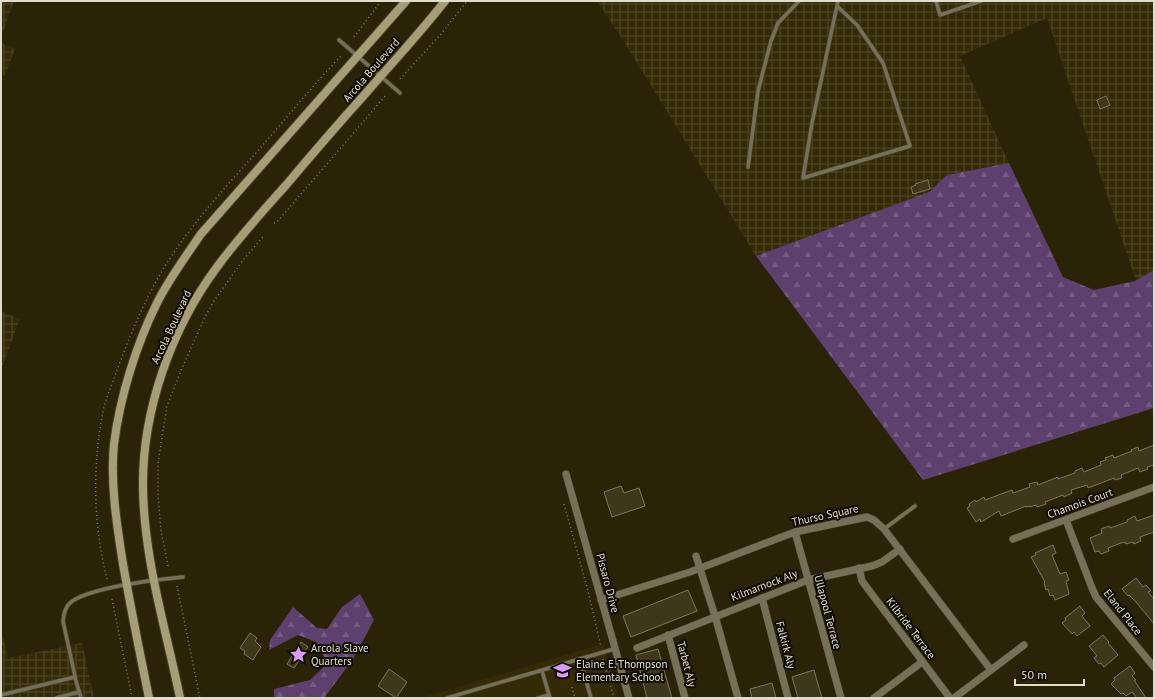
<svg xmlns="http://www.w3.org/2000/svg" width="1155" height="699" font-family="'PT Sans',sans-serif">
<defs>
<pattern id="industrial-grid" width="8" height="8" patternUnits="userSpaceOnUse"><rect width="8" height="8" fill="#342b06"/><path d="M0 4h8M4 0v8" fill="none" stroke="#514929"/></pattern>
<pattern id="forest-firs" width="22" height="20" patternUnits="userSpaceOnUse"><rect width="22" height="20" fill="#5d406d"/><path d="M5 1l3.5 6h-7zM16 11l3.5 6h-7z" fill="#745b81"/></pattern>
</defs>
<rect width="100%" height="100%" fill="#2a2307"/>
<!-- built -->
<polygon fill="#342b06" points="603,644 619,698 425,698 427,696"/>
<!-- industrial -->
<g fill="url(#industrial-grid)">
<polygon points="1,1 14,1 1,38"/>
<polygon points="597,1 1154,1 1154,270 1136,281 1047,18 960,56 1009,163 947,175 929,192 756,256 626,45"/>
<polygon points="1,43 15,49 5,76 1,74"/>
<polygon points="1,311 20,319 1,370"/>
<polygon points="1,637 3,637 8,658 82,643 94,698 1,698"/>
</g>
<!-- forest -->
<g fill="url(#forest-firs)">
<polygon points="1009,163 1063,277 1094,290 1135,281 1154,270 1154,408 923,480 756,256 929,192 947,175"/>
<polygon points="360,594 374,620 353,659 324,698 274,698 274,689 310,680 328,663 316,642 298,635 269,650 270,640 293,607 317,628 327,629 342,607"/>
</g>
<!-- building -->
<g fill="#3f371c" stroke="#7e7658">
<polygon points="1106,96 1110,105 1100,109 1097,100"/>
<polygon points="928,180 930,189 913,194 911,187 916,185 915,184"/>
<polygon points="1154,445 1154,465 1147,467 1148,469 1140,472 1138,468 1121,475 1122,478 1115,480 1114,478 1088,488 1087,485 1071,490 1072,493 1064,497 1063,495 1045,502 1046,504 1037,507 1036,505 1030,507 1030,506 1026,507 1026,506 1001,516 999,511 981,522 980,519 976,522 967,508 970,506 969,504 975,500 976,502 984,497 985,500 1012,490 1013,493 1030,487 1029,484 1037,482 1038,485 1058,477 1058,479 1075,473 1075,471 1082,468 1084,472 1101,465 1100,462 1106,460 1105,458 1113,455 1114,458 1132,451 1131,450 1138,447 1139,451"/>
<polygon points="621,486 624,493 639,488 645,506 612,517 604,492"/>
<polygon points="1154,515 1154,532 1140,537 1141,541 1134,544 1133,542 1126,544 1125,542 1121,543 1108,548 1109,551 1101,554 1099,551 1095,552 1090,538 1102,533 1101,529 1109,526 1110,528 1127,522 1127,520 1135,516 1137,521"/>
<polygon points="1053,545 1056,553 1052,555 1060,574 1066,572 1069,580 1066,581 1069,594 1055,600 1053,595 1050,596 1048,589 1046,590 1044,583 1045,582 1031,557 1036,555 1035,553"/>
<polygon points="1136,578 1143,587 1146,585 1151,591 1148,592 1154,599 1154,624 1136,602 1129,595 1128,596 1122,589"/>
<polygon points="688,590 697,611 631,637 623,616"/>
<polygon points="1080,606 1085,613 1082,616 1090,626 1077,636 1074,632 1072,634 1062,623 1066,620 1065,618"/>
<polygon points="250,633 257,638 255,641 261,647 253,660 244,654 245,651 240,648"/>
<polygon points="1103,635 1109,642 1108,643 1118,655 1104,667 1101,663 1099,664 1094,658 1097,656 1089,646"/>
<polygon points="301,642 308,647 294,668 287,664"/>
<polygon points="658,649 672,698 647,698 636,655"/>
<polygon points="1130,666 1135,673 1132,676 1136,680 1134,680 1146,698 1137,698 1132,692 1126,696 1123,693 1121,694 1111,684 1115,680 1114,678"/>
<polygon points="389,669 407,682 396,698 378,686"/>
<polygon points="814,670 822,698 798,698 792,677"/>
<polygon points="772,683 776,698 752,698 750,689"/>
</g>
<g fill="none" stroke-linecap="round" stroke-linejoin="round">
<defs>
<g id="service">
<polyline points="936,1 940,15 981,1"/>
<polyline points="837,6 857,25 883,63 910,146 803,178 812,123 838,1"/>
<polyline points="339,40 400,93"/>
<polyline points="748,167 758,91 771,41 778,23 799,1"/>
<polyline points="884,529 915,506"/>
<polyline points="580,659 591,698"/>
<polyline points="542,671 550,698"/>
<polyline points="1,695 75,677"/>
<polyline points="56,698 79,692"/>
<path d="M81,698L76,681L63,621C64,615 64,609 69,604C84,588 159,579 183,577"/>
<polyline points="447,698 614,649"/>
<polyline points="538,698 549,695"/>
</g>
<g id="minor">
<polyline points="566,474 629,698"/>
<polyline points="1066,520 1092,588 1096,597 1154,667"/>
<polyline points="795,532 841,698"/>
<polyline points="1013,539 1154,487"/>
<polyline points="696,556 715,616 738,698"/>
<polyline points="859,568 862,581 950,698"/>
<polyline points="762,598 788,698"/>
<polyline points="601,600 690,572 795,532 867,517 874,520 884,529 991,670"/>
<polyline points="668,635 685,698"/>
<polyline points="637,648 808,580 872,566 882,562 900,549"/>
<polyline points="874,698 922,662"/>
<polyline points="954,698 1024,645"/>
</g>
<g id="secondary">
<path d="M149,698C140,654 131,609 123,564C117,526 110,483 114,444C120,397 136,345 157,303C169,279 186,256 201,234L406,1"/>
<path d="M180,698C166,629 144,560 143,488C142,411 171,329 217,267C238,238 263,211 287,184C313,153 339,123 366,93C392,63 420,33 445,1"/>
</g>
</defs>
<!-- service casing -->
<use href="#service" stroke="#474127" stroke-width="5"/>
<!-- minor casing -->
<use href="#minor" stroke="#474127" stroke-width="8"/>
<!-- secondary casing -->
<use href="#secondary" stroke="#474127" stroke-width="10"/>
<!-- path -->
<g stroke="#837d67" stroke-width="1.5" stroke-dasharray="1 3" stroke-linecap="butt">
<polyline points="354,37 381,1"/>
<polyline points="400,79 441,34 467,1"/>
<polyline points="274,223 277,222 387,94"/>
<polyline points="564,504 588,591 601,647"/>
<polyline points="168,566 161,531 158,495 158,463 167,406 182,368 205,317 214,301 243,260 263,237"/>
<path d="M107,579C93,524 92,463 104,407C107,395 113,383 117,370C133,328 149,288 175,251C201,213 232,180 262,146C288,116 314,84 342,55"/>
<polyline points="177,586 200,698"/>
<polyline points="112,599 132,698"/>
<polyline points="603,659 614,698"/>
<polyline points="572,687 575,698"/>
</g>
<!-- service -->
<use href="#service" stroke="#777059" stroke-width="3.5"/>
<!-- minor -->
<use href="#minor" stroke="#777059" stroke-width="7"/>
<!-- secondary -->
<use href="#secondary" stroke="#a79d77" stroke-width="8"/>
</g>
<!-- icons -->
<defs>
<symbol id="sight-bare" viewBox="-9 -9 18 18"><path d="M0-6L1.8-2.2L6-1.7L2.9 1.2L3.7 5.4L0 3.3L-3.7 5.4L-2.9 1.2L-6-1.7L-1.8-2.2Z" fill="#d79bf9" stroke="#0f0c03" stroke-width="2.5" paint-order="stroke"/></symbol>
<symbol id="school-bare" viewBox="-9 -9 18 18"><path d="M0-5L7-2L0 1L-7-2ZM-4 1L0 2.5L4 1V4Q0 6-4 4Z" fill="#d79bf9" stroke="#0f0c03" stroke-width="2.5" paint-order="stroke"/></symbol>
</defs>
<g fill-rule="evenodd">
<use href="#sight-bare" x="286" y="642" width="25" height="25"/>
<use href="#school-bare" x="550" y="658" width="25" height="25"/>
</g>
<g text-anchor="middle" stroke-width="4" stroke-linejoin="round" paint-order="stroke">
<!-- street labels -->
<g font-size="11" fill="#e1ddcd" stroke="#0f0c03">
<text transform="translate(371 70) rotate(-49)" y="4">Arcola Boulevard</text>
<text transform="translate(171 327) rotate(-65)" y="4">Arcola Boulevard</text>
<text transform="translate(1080 503) rotate(-20)" y="4">Chamois Court</text>
<text transform="translate(825 515) rotate(-12)" y="4">Thurso Square</text>
<text transform="translate(608 583) rotate(75)" y="4">Pissaro Drive</text>
<text transform="translate(764 585) rotate(-21)" y="4">Kilmarnock Aly</text>
<text transform="translate(828 612) rotate(75)" y="4">Ullapool Terrace</text>
<text transform="translate(1123 612) rotate(52)" y="4">Eland Place</text>
<text transform="translate(911 628) rotate(53)" y="4">Kilbride Terrace</text>
<text transform="translate(786 645) rotate(75)" y="4">Falkirk Aly</text>
<text transform="translate(687 664) rotate(75)" y="4">Tarbet Aly</text>
</g>
<!-- poi labels -->
<g font-size="11" fill="#e1ddcd" stroke="#0f0c03" text-anchor="start">
<text x="311" y="652">Arcola Slave<tspan x="311" dy="13">Quarters</tspan></text>
<text x="576" y="668">Elaine E. Thompson<tspan x="576" dy="13">Elementary School</tspan></text>
</g>
</g>
<!-- border -->
<rect width="1155" height="699" fill="none" stroke="#e1ddcd" stroke-width="4"/>
<!-- scale -->
<path d="M1015 679v6h69v-6" fill="none" stroke="#e1ddcd" stroke-width="2"/>
<text x="1021" y="679" font-size="12" fill="#e1ddcd" stroke="#0f0c03" stroke-width="3" paint-order="stroke">50 m</text>
</svg>
